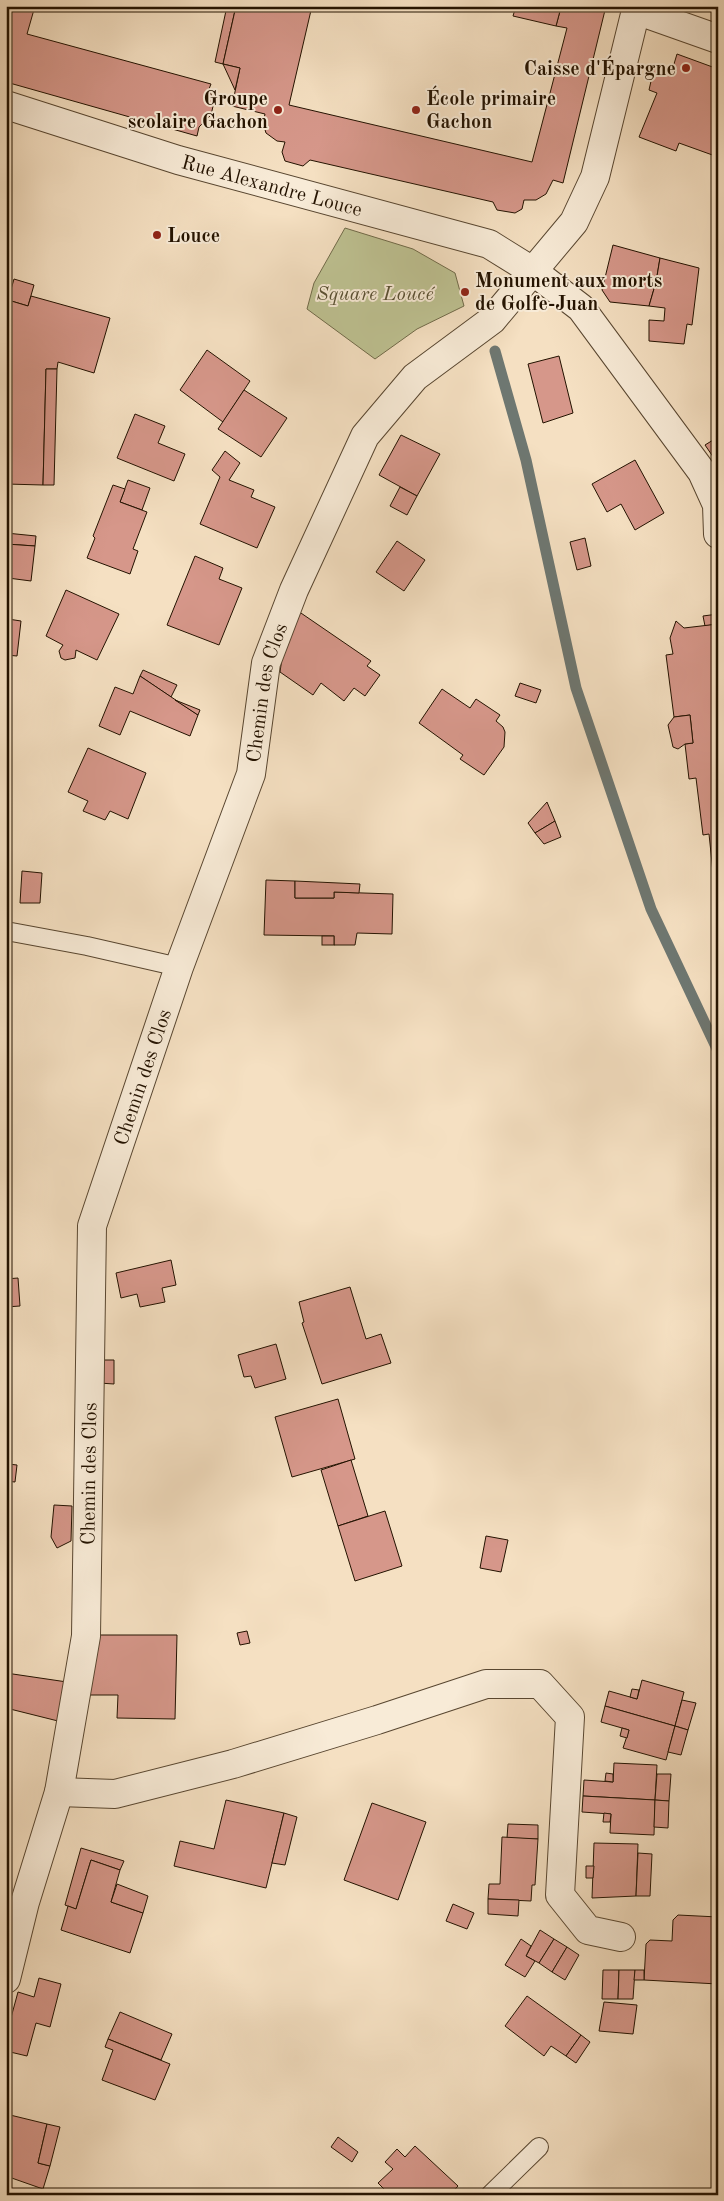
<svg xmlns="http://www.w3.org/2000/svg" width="724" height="2201" font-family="'Old Standard TT',serif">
<rect width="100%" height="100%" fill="#f5e0c2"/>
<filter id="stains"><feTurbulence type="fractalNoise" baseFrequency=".004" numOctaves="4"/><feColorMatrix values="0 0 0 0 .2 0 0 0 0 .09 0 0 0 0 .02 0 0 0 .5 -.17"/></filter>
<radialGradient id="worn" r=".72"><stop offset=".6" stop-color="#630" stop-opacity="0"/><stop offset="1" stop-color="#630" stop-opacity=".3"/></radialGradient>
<!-- green -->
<polygon fill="#bec292" stroke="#706a49" points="345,228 413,249 455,273 464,306 417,329 375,359 307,309 314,283"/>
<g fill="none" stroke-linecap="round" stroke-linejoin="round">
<!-- stream -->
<polyline stroke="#6e7771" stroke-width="11" points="495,351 526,460 576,688 651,909 718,1051"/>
</g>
<!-- building -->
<g fill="#d6978a" stroke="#231200">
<polygon points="6,6 35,6 27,34 211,84 209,89 214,102 211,115 199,127 197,136 6,82"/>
<polygon points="227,6 236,6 223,64 215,62"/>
<polygon points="236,6 312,6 289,105 532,162 567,28 556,26 560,11 540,6 606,6 563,183 553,180 546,194 536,200 524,200 522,209 515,213 497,210 493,202 310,160 303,166 285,161 282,152 285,142 277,141 266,133 263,123 265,114 232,106 240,68 223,64"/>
<polygon points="516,6 540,6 560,11 556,26 513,16"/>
<polygon points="698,6 718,6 718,14 710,11"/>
<polygon points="677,54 718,69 718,157 679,143 676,151 639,137 657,93 649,90 654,68 671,74"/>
<polygon points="223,64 240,68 235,90"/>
<polygon points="613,245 660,258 656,282 649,306 610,302 602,290"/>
<polygon points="660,258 699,268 692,325 687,324 684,344 649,341 649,320 664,321 665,308 649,306 656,282"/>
<polygon points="14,279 34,285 28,306 8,300"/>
<polygon points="6,288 11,290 8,300 28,306 31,296 110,318 94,373 58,362 57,369 46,369 43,485 6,484"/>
<polygon points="713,339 718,339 718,412 717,398 713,397"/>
<polygon points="207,350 250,381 223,422 180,390"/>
<polygon points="559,356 573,413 543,423 528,364"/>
<polygon points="46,369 57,369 54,485 43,485"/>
<polygon points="244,390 287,418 261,457 218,429"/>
<polygon points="135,414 165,426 158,443 185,454 174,481 117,458"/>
<polygon points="401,435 440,454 417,496 379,475"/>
<polygon points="718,437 718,464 705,445"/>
<polygon points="225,451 240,463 229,480 254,490 251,497 275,507 257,548 200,524 220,477 212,470"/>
<polygon points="635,460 664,513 635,530 621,504 607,512 592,484"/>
<polygon points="128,480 150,488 142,510 120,502"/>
<polygon points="113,485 125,489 120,502 147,512 133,549 138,551 130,574 87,558 95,538 93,536"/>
<polygon points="400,487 417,496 407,515 390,506"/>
<polygon points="6,533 36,536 35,546 6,544"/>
<polygon points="585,538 591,566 577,570 570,542"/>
<polygon points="397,541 425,560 404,591 376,572"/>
<polygon points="6,544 35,546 31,581 8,578 6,593"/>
<polygon points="195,556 223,568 219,579 242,588 219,645 167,625"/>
<polygon points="66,590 119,614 97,660 76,650 75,658 65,660 61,658 59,651 63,645 46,636"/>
<polygon points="298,611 371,661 367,666 380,675 365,696 354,688 344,701 321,683 313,695 280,672 285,637"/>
<polygon points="718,614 718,624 705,626 703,616"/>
<polygon points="8,619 21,621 17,656 6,655"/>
<polygon points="676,621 684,628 718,624 718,892 715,892 709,834 703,835 696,778 689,779 685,744 693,743 690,715 674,717 666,655 673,654 670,638"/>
<polygon points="143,670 177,685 171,697 140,676"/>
<polygon points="140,676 198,715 190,736 130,711 120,735 99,726 115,687 133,694"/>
<polygon points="520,683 541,690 536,703 515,696"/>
<polygon points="442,689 470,708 476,699 500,715 496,721 503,727 505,732 504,747 484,775 460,759 463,755 419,723"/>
<polygon points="175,700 200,710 198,715"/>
<polygon points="690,715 693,743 685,744 678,749 673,747 668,725 674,717"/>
<polygon points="88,748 146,773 128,819 110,811 105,820 83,811 88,801 68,792"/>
<polygon points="547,802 555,821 535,833 528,823"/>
<polygon points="555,821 561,837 544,844 535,833"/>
<polygon points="22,871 42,873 40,903 20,903"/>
<polygon points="266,880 295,881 295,898 334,898 334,892 393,894 392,934 357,933 355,945 334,945 334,936 264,935"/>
<polygon points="295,881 360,884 359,893 334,892 334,898 295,898"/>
<rect x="322" y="936" width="12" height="9"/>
<polygon points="171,1260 176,1285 162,1288 165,1302 140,1307 137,1294 121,1298 116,1273"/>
<polygon points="18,1278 20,1306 6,1307 6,1279"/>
<polygon points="350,1287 366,1339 381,1334 391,1363 322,1384 302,1323 304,1322 299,1302"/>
<polygon points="276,1344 286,1379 255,1388 251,1376 244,1377 238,1355"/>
<polygon points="100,1360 114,1360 114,1384 99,1383"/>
<polygon points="338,1399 355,1459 292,1477 275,1417"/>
<polygon points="6,1434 11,1435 8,1464 17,1465 15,1482 6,1481"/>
<polygon points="351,1460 368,1516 338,1526 321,1470"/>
<polygon points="54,1505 72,1506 71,1541 57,1548 51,1537"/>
<polygon points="385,1511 402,1566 355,1581 338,1526"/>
<polygon points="486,1536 508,1540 501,1572 480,1568"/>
<polygon points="247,1631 250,1643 240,1645 237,1633"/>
<polygon points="90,1635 177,1635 175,1719 117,1718 118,1695 89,1695"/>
<polygon points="6,1673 67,1682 58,1721 6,1708"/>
<polygon points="642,1680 684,1692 675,1726 605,1706 609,1691 637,1699"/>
<polygon points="632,1689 639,1690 637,1699 630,1697"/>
<polygon points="682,1700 696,1703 688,1730 675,1726"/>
<polygon points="605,1706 675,1726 666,1760 623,1748 629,1730 601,1722"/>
<polygon points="675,1726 688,1730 681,1755 668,1752"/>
<polygon points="622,1728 629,1730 627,1738 620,1736"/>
<polygon points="614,1763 657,1765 655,1800 583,1796 584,1780 613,1782"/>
<polygon points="606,1773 613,1774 613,1782 605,1781"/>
<polygon points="657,1774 671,1774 669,1801 655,1800"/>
<polygon points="583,1796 655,1800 654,1835 610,1833 611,1814 582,1812"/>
<polygon points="226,1800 284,1813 266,1888 174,1866 180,1841 214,1849"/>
<polygon points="655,1800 669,1801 668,1828 654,1827"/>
<polygon points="372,1803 426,1822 398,1900 344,1880"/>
<polygon points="284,1813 297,1817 285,1865 272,1863"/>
<polygon points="604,1813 611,1814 610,1822 603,1822"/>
<polygon points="508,1824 538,1825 538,1839 507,1838"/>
<polygon points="502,1837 538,1839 535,1885 532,1885 531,1901 488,1899 489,1884 500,1884"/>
<polygon points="594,1843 638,1844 636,1896 592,1898"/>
<polygon points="81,1848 124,1861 120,1870 91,1860 76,1909 65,1905"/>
<polygon points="638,1853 652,1854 650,1896 636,1896"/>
<polygon points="91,1860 120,1870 111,1902 143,1913 130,1953 61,1930 68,1906 76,1909"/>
<polygon points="586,1866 594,1866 593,1878 586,1878"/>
<polygon points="117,1884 148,1896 143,1913 111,1902"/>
<polygon points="488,1899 519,1900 518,1916 488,1914"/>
<polygon points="453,1904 474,1913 467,1929 446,1921"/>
<polygon points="678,1915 718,1917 718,1984 644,1980 646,1944 650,1940 672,1941 673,1920"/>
<polygon points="540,1930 554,1939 539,1963 526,1956"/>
<polygon points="521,1939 531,1946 526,1956 535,1961 525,1977 505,1965"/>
<polygon points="554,1939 567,1947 552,1972 539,1963"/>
<polygon points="567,1947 579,1955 565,1980 552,1972"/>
<polygon points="603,1970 619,1970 618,1999 602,1999"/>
<polygon points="619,1970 635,1970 633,1999 618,1999"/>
<polygon points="635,1970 644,1970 644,1980 634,1980"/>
<polygon points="39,1978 61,1984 50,2027 36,2023 27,2056 6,2051 6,2036 18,1992 34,1997"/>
<polygon points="527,1996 581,2035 566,2056 551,2046 544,2056 505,2026"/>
<polygon points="604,2002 637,2005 633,2034 599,2031"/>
<polygon points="120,2012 172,2034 161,2060 108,2039"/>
<polygon points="581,2035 590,2042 576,2063 566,2056"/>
<polygon points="108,2039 170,2064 155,2100 102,2080 113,2050 105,2047"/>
<polygon points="6,2114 47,2124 38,2163 50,2166 43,2189 6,2176"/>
<polygon points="47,2124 60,2127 50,2166 38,2163"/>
<polygon points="338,2137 358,2152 352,2162 331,2147"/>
<polygon points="415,2146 458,2186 450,2195 429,2193 390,2195 378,2183 393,2169 385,2162 397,2149 405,2157"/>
</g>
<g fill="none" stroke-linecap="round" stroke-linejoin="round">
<defs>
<g id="service">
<polyline points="6,931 87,946 179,967"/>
<polyline points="490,2195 539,2147"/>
</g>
<g id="minor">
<polyline points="636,10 718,39"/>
<path id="s1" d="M6,105L178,160L489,244L534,272L581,308L702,472L717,505L718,534"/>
<polyline points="59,1792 115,1794 233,1764 377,1720 486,1684 540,1684 570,1717 560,1895 588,1930 621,1937"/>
<path id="s2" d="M6,1979L25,1902L59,1792L86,1636L92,1226L179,967L251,774L266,663L294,590L365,436L415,377L492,320L574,222L595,177L637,6"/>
</g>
</defs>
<!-- service casing -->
<use href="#service" stroke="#584630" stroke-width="20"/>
<!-- minor casing -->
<use href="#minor" stroke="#584630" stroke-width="30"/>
<!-- service -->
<use href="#service" stroke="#f8ebd7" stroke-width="18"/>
<!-- minor -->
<use href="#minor" stroke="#f8ebd7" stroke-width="28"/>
</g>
<!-- markers -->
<g fill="#8f2418" stroke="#f8ebd7" stroke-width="2">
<circle cx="686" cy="68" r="5"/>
<circle cx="278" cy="110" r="5"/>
<circle cx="416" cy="110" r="5"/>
<circle cx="157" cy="235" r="5"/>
<circle cx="465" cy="292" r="5"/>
</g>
<g text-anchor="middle" stroke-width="4" stroke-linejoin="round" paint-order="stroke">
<!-- poi labels -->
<g font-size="20" font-weight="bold" fill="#231200" stroke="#f8ebd7" text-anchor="start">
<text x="676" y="75" text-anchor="end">Caisse d'Épargne</text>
<text x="268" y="105" text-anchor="end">Groupe<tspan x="268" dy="23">scolaire Gachon</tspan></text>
<text x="426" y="105">École primaire<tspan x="426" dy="23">Gachon</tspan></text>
<text x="167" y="242">Louce</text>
<text x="475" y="287">Monument aux morts<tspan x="475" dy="23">de Golfe-Juan</tspan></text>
</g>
<!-- street labels -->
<g font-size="20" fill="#231200" stroke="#f8ebd7">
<text dy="7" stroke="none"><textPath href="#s1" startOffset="278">Rue Alexandre Louce</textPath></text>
<text dy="7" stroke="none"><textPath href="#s2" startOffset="1325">Chemin des Clos</textPath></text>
<text dy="7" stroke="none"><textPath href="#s2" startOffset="920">Chemin des Clos</textPath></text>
<text dy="7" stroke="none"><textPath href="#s2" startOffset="515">Chemin des Clos</textPath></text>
</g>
<!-- park labels -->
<g font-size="20" font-style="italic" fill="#595033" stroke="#f8ebd7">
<text x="375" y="300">Square Loucé</text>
</g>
</g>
<!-- margin -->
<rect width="724" height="2201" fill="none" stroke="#f5e0c2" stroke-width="25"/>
<rect x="8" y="8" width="709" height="2186" fill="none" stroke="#231200" stroke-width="2.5"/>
<rect x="12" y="12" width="699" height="2176" fill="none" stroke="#231200"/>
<rect width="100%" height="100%" filter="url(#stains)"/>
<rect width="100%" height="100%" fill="url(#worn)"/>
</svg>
